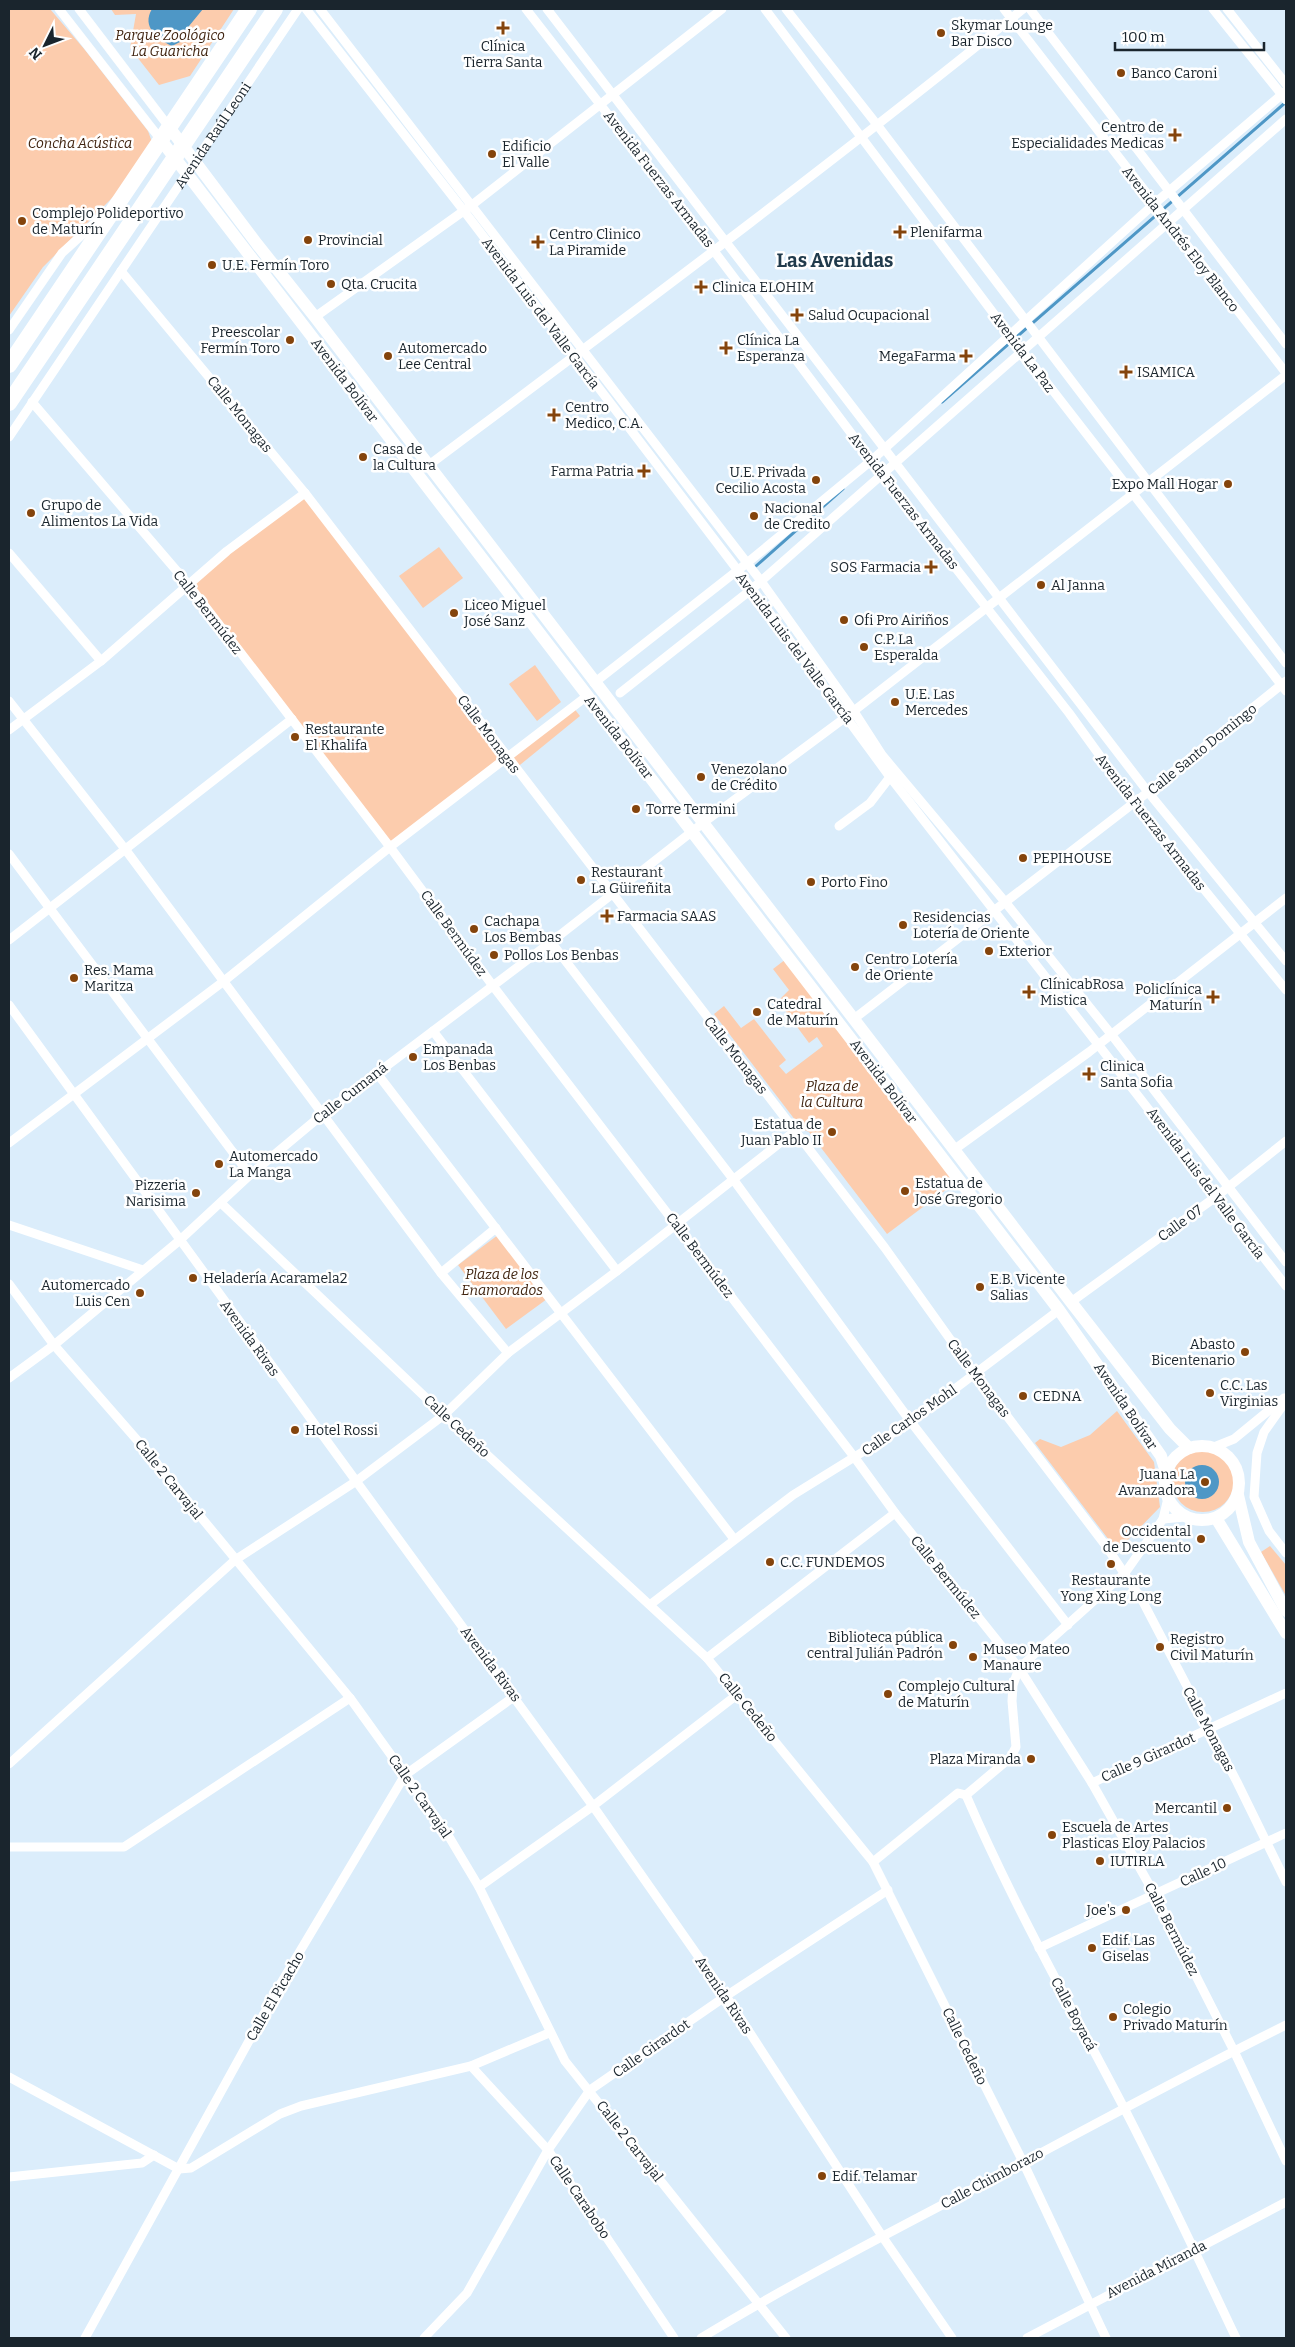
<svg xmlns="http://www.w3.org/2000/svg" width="1295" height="2347" font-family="Bitter,serif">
<rect width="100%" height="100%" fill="#dbedfb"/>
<!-- green -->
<g fill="#fcccad">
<polygon points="9,9 50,9 85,50 148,131 152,142 126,184 43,267 9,316"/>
<polygon points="111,9 234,9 190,76 159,85 130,48 136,14 115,15"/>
<polygon points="305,493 507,758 573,707 580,716 515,769 508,759 390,847 188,584"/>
<polygon points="439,547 463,578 423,608 399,576"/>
<polygon points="535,665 561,702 537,721 509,684"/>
<polygon points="786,959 955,1183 887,1234 809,1132 802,1129 714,1014 724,1006 741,1028 754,1019 786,1060 779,1066 786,1074 823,1046 817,1037 809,1043 778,1001 789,990 773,969"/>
<polygon points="498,1235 547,1299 506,1329 458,1265"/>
<polygon points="1117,1411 1154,1462 1160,1507 1124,1544 1112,1544 1035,1443 1040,1439 1061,1447 1090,1435"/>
<circle cx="1203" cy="1481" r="31"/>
<polygon points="1270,1546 1286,1565 1286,1596 1261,1552"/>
</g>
<!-- water -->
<g fill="#4e97c6">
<path d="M152,9H203L189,26L190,37L172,46C158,39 141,27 152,9Z"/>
<circle cx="1202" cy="1482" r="17"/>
</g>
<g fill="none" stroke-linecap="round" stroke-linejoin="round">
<!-- stream -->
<g stroke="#4e97c6" stroke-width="3">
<polyline points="942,402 1286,102"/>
<polyline points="756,566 843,489"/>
</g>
<!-- street -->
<g stroke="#fff" stroke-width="9">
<polyline points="59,9 161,140"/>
<polyline points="79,9 169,127"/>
<polyline points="306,9 464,211 752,589 890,777 1286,1286"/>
<polyline points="320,9 761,581 853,710 882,755 1006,903 1111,1034 1286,1262"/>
<polyline points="526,9 714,251 872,461 1069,713 1134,803 1286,990"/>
<polyline points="547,9 1148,792 1286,961"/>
<polyline points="765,9 1009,334 1286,691"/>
<polyline points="786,9 878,126 1286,663"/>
<polyline points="1004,9 1286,373"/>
<polyline points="1030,9 1286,344"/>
<polyline points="1213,9 1286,100"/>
<polyline points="1227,9 1286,84"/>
<polyline points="121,271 305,493 885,1248 975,1374 1106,1546 1142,1600 1237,1782 1286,1882"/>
<polyline points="315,317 472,205 722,9"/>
<polyline points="9,330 62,253 104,215"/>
<polyline points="32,402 188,584 390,847 493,986 855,1458 895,1513 1019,1668 1092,1783 1155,1895 1234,2051 1286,2161"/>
<path id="s1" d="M9,437L298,9"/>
<path d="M429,465C629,315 829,166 1023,9"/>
<polyline points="9,553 101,661"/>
<polyline points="594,683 747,563 872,460 1154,204 1286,91"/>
<polyline points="620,693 752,589 1286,119"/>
<polyline points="9,701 125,849 441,1273 508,1353"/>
<polyline points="9,730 101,661 227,551 305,493"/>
<polyline points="839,826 870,803 890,777"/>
<polyline points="9,854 250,1175"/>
<polyline points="9,940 292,719"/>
<polyline points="551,942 733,1179 911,1422 1068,1625"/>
<polyline points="9,1005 593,1806 726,1996 882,2236 952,2338"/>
<polyline points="855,1018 1148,792 1286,681"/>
<polyline points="433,1031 617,1271"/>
<polyline points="376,1072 734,1539"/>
<polyline points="9,1143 224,981 390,847 587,696"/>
<polyline points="955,1149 1089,1052 1286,898"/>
<polyline points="221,1203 444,1415 707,1658 873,1862 1023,2162 1106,2338"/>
<polyline points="9,1225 143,1270"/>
<polyline points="441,1273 496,1228"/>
<polyline points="9,1284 54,1345 144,1448 350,1698 445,1830 479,1887 565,2061 786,2338"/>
<polyline points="1071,1302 1217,1196 1286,1141"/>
<polyline points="9,1378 54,1345 180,1240 250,1175 323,1114 551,942 703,823 846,717 1286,375"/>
<polyline points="1286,1401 1264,1432 1257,1453 1254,1497 1269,1531 1286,1553"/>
<polyline points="1214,1447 1234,1439 1284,1398"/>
<polyline points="1163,1519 1185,1517"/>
<polyline points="651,1604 793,1495 911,1422 1059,1310"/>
<polyline points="707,1658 895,1513"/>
<polyline points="9,1764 235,1560 355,1482 444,1415 508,1353 617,1271 795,1131"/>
<polyline points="1092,1783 1286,1693"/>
<path d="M966,1795C1012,1902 1069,2003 1123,2106C1163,2183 1199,2260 1236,2338"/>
<polyline points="966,1795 1010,1758 1016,1747 1012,1701 1013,1685 1019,1668 1125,1573 1163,1519 1168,1498"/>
<polyline points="9,1847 124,1847 350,1698"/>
<polyline points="873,1862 958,1793 966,1795"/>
<polyline points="479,1887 593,1806 738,1694"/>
<polyline points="1039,1948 1286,1833"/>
<polyline points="471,2066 548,2150 674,2338"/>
<polyline points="9,2077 179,2169 191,2168 280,2114 301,2106 471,2066 549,2033"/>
<polyline points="9,2177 142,2163 154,2155"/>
<polyline points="85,2338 281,1983 405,1775 515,1696"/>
<polyline points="424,2338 467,2293 548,2150 590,2090 726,1996 888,1890"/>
<path d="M701,2338C805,2275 914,2220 1022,2163C1110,2116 1197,2069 1286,2025"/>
<polyline points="1027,2338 1286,2202"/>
</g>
<!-- secondary -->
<g stroke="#fff" stroke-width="12">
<polyline points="169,127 257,244 315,317 1071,1302 1170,1429 1189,1448"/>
<polyline points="161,140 1059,1310 1161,1456 1166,1472"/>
<circle cx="1202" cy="1483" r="37"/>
<polyline points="1238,1495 1249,1542 1286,1611"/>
<polyline points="1216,1518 1286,1633"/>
</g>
<!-- highway -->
<g stroke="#fff" stroke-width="16">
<polyline points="9,365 249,9"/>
<polyline points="9,403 275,9"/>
</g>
</g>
<!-- markers -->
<g fill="#84440c" stroke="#fff" stroke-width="2">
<path d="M500.5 20.5h5v5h5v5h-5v5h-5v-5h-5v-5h5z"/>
<circle cx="941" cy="33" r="5"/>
<circle cx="1121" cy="73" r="5"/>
<path d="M1172.5 127.5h5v5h5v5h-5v5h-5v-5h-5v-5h5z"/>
<circle cx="492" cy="154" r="5"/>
<circle cx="22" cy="221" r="5"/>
<path d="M897.5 224.5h5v5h5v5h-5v5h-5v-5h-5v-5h5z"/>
<circle cx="308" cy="240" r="5"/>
<path d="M535.5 234.5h5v5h5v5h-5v5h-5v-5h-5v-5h5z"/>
<circle cx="212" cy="265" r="5"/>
<circle cx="331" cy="284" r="5"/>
<path d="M698.5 279.5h5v5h5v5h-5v5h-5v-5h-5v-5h5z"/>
<path d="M794.5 307.5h5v5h5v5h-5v5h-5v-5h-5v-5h5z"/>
<circle cx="290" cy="340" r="5"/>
<path d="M723.5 340.5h5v5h5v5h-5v5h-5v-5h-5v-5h5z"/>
<circle cx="388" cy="356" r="5"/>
<path d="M963.5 348.5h5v5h5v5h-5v5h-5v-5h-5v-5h5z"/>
<path d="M1123.5 364.5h5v5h5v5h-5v5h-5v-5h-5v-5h5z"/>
<path d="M551.5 407.5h5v5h5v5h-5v5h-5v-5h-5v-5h5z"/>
<circle cx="363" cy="457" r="5"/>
<path d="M641.5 463.5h5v5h5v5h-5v5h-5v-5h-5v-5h5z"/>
<circle cx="816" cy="480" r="5"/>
<circle cx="1228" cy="484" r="5"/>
<circle cx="31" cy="513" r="5"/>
<circle cx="754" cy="516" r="5"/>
<path d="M928.5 559.5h5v5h5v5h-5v5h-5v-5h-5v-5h5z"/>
<circle cx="1041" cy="585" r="5"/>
<circle cx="454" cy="613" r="5"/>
<circle cx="844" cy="620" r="5"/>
<circle cx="864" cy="647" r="5"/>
<circle cx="895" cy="702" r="5"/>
<circle cx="295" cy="737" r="5"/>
<circle cx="701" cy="777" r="5"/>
<circle cx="636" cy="809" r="5"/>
<circle cx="1023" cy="858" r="5"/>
<circle cx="581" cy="880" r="5"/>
<circle cx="811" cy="882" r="5"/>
<path d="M604.5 908.5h5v5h5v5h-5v5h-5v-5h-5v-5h5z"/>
<circle cx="903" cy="925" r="5"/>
<circle cx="474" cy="929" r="5"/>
<circle cx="989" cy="951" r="5"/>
<circle cx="494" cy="955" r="5"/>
<circle cx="855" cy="967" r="5"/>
<circle cx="74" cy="978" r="5"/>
<path d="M1026.5 984.5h5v5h5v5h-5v5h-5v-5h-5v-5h5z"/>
<path d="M1210.5 989.5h5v5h5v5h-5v5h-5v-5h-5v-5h5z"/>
<circle cx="757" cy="1012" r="5"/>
<circle cx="413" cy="1057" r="5"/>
<path d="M1086.5 1066.5h5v5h5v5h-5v5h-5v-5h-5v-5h5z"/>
<circle cx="832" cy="1132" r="5"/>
<circle cx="219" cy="1164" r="5"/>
<circle cx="905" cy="1191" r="5"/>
<circle cx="196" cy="1193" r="5"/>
<circle cx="193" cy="1278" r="5"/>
<circle cx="980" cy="1287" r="5"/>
<circle cx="140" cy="1293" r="5"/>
<circle cx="1245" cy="1352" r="5"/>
<circle cx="1210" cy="1393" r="5"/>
<circle cx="1023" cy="1396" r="5"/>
<circle cx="295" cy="1430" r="5"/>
<circle cx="1205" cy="1482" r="5"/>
<circle cx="1201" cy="1539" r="5"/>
<circle cx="770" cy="1562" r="5"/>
<circle cx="1111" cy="1564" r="5"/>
<circle cx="953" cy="1645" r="5"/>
<circle cx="1160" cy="1647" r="5"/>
<circle cx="973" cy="1657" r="5"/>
<circle cx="888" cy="1694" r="5"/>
<circle cx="1031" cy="1759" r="5"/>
<circle cx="1227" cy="1808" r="5"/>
<circle cx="1052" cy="1835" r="5"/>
<circle cx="1100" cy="1861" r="5"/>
<circle cx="1126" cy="1910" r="5"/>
<circle cx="1092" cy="1948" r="5"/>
<circle cx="1113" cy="2017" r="5"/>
<circle cx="822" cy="2176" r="5"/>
</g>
<g text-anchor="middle" stroke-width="5" stroke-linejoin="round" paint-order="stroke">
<!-- poi labels -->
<g font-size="14" fill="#1a252d" stroke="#fff" text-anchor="start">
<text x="951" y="30">Skymar Lounge<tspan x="951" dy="16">Bar Disco</tspan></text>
<text x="503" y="51" text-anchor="middle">Clínica<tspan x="503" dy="16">Tierra Santa</tspan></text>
<text x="1131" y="78">Banco Caroni</text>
<text x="1164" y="132" text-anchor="end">Centro de<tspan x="1164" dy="16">Especialidades Medicas</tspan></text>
<text x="502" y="151">Edificio<tspan x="502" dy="16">El Valle</tspan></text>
<text x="32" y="218">Complejo Polideportivo<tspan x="32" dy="16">de Maturín</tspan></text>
<text x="910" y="237">Plenifarma</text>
<text x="549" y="239">Centro Clinico<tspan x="549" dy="16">La Piramide</tspan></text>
<text x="318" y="245">Provincial</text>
<text x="222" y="270">U.E. Fermín Toro</text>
<text x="341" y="289">Qta. Crucita</text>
<text x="712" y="292">Clinica ELOHIM</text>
<text x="808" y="320">Salud Ocupacional</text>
<text x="280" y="337" text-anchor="end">Preescolar<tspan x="280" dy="16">Fermín Toro</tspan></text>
<text x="737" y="345">Clínica La<tspan x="737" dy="16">Esperanza</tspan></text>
<text x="398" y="353">Automercado<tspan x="398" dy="16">Lee Central</tspan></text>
<text x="956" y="361" text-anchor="end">MegaFarma</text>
<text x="1137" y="377">ISAMICA</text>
<text x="565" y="412">Centro<tspan x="565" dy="16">Medico, C.A.</tspan></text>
<text x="373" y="454">Casa de<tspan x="373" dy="16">la Cultura</tspan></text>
<text x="634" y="476" text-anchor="end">Farma Patria</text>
<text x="806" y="477" text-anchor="end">U.E. Privada<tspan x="806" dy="16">Cecilio Acosta</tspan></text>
<text x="1218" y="489" text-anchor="end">Expo Mall Hogar</text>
<text x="41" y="510">Grupo de<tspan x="41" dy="16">Alimentos La Vida</tspan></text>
<text x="764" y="513">Nacional<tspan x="764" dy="16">de Credito</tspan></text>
<text x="921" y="572" text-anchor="end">SOS Farmacia</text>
<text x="1051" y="590">Al Janna</text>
<text x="464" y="610">Liceo Miguel<tspan x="464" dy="16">José Sanz</tspan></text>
<text x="854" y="625">Ofi Pro Airiños</text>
<text x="874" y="644">C.P. La<tspan x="874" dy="16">Esperalda</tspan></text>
<text x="905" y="699">U.E. Las<tspan x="905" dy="16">Mercedes</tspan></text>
<text x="305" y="734">Restaurante<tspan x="305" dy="16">El Khalifa</tspan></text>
<text x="711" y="774">Venezolano<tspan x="711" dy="16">de Crédito</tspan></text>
<text x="646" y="814">Torre Termini</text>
<text x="1033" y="863">PEPIHOUSE</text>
<text x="591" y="877">Restaurant<tspan x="591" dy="16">La Güireñita</tspan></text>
<text x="821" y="887">Porto Fino</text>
<text x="617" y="921">Farmacia SAAS</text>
<text x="913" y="922">Residencias<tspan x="913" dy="16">Lotería de Oriente</tspan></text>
<text x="484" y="926">Cachapa<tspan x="484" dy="16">Los Bembas</tspan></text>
<text x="999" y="956">Exterior</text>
<text x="504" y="960">Pollos Los Benbas</text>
<text x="865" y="964">Centro Lotería<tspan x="865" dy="16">de Oriente</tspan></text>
<text x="84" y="975">Res. Mama<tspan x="84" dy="16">Maritza</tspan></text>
<text x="1040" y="989">ClínicabRosa<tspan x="1040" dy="16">Mistica</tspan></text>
<text x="1202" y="994" text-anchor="end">Policlínica<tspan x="1202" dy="16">Maturín</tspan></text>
<text x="767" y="1009">Catedral<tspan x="767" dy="16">de Maturín</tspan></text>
<text x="423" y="1054">Empanada<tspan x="423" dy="16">Los Benbas</tspan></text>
<text x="1100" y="1071">Clinica<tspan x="1100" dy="16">Santa Sofia</tspan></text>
<text x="822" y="1129" text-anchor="end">Estatua de<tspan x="822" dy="16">Juan Pablo II</tspan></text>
<text x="229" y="1161">Automercado<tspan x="229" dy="16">La Manga</tspan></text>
<text x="915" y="1188">Estatua de<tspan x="915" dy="16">José Gregorio</tspan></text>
<text x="186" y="1190" text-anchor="end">Pizzeria<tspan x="186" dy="16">Narisima</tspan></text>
<text x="203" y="1283">Heladería Acaramela2</text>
<text x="990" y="1284">E.B. Vicente<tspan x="990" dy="16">Salias</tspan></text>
<text x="130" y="1290" text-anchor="end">Automercado<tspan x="130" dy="16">Luis Cen</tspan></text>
<text x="1235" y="1349" text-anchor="end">Abasto<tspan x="1235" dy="16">Bicentenario</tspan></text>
<text x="1220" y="1390">C.C. Las<tspan x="1220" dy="16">Virginias</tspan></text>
<text x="1033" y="1401">CEDNA</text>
<text x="305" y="1435">Hotel Rossi</text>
<text x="1195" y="1479" text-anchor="end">Juana La<tspan x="1195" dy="16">Avanzadora</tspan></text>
<text x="1191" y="1536" text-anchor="end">Occidental<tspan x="1191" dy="16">de Descuento</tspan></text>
<text x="780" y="1567">C.C. FUNDEMOS</text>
<text x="1111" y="1585" text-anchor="middle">Restaurante<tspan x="1111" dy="16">Yong Xing Long</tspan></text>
<text x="943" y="1642" text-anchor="end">Biblioteca pública<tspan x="943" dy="16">central Julián Padrón</tspan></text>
<text x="1170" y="1644">Registro<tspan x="1170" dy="16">Civil Maturín</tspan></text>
<text x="983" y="1654">Museo Mateo<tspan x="983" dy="16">Manaure</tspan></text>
<text x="898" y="1691">Complejo Cultural<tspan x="898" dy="16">de Maturín</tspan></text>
<text x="1021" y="1764" text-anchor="end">Plaza Miranda</text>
<text x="1217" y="1813" text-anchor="end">Mercantil</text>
<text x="1062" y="1832">Escuela de Artes<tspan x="1062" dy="16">Plasticas Eloy Palacios</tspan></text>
<text x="1110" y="1866">IUTIRLA</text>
<text x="1116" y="1915" text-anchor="end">Joe's</text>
<text x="1102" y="1945">Edif. Las<tspan x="1102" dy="16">Giselas</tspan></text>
<text x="1123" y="2014">Colegio<tspan x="1123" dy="16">Privado Maturín</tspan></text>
<text x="832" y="2181">Edif. Telamar</text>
</g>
<!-- park labels -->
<g font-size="14" font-style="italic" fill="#402410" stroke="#fff">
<text x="170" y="40">Parque Zoológico<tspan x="170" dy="16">La Guaricha</tspan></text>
<text x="80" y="148">Concha Acústica</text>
<text x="832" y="1091">Plaza de<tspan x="832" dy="16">la Cultura</tspan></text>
<text x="502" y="1279">Plaza de los<tspan x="502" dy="16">Enamorados</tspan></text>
</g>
<!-- street labels -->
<g font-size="14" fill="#1a252d" stroke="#fff">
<text dy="5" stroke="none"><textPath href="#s1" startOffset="364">Avenida Raúl Leoni</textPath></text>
<text transform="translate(659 179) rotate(52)" y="5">Avenida Fuerzas Armadas</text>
<text transform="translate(1181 239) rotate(52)" y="5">Avenida Andrés Eloy Blanco</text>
<text transform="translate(541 313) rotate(53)" y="5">Avenida Luis del Valle García</text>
<text transform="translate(1023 352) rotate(53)" y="5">Avenida La Paz</text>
<text transform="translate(345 380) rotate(53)" y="5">Avenida Bolívar</text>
<text transform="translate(240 414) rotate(51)" y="5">Calle Monagas</text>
<text transform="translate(904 501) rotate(52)" y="5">Avenida Fuerzas Armadas</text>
<text transform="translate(208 612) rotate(52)" y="5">Calle Bermúdez</text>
<text transform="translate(795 648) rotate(53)" y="5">Avenida Luis del Valle García</text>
<text transform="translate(489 734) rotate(53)" y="5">Calle Monagas</text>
<text transform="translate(619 737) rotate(52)" y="5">Avenida Bolívar</text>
<text transform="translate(1202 749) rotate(-39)" y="5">Calle Santo Domingo</text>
<text transform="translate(1151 822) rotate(52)" y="5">Avenida Fuerzas Armadas</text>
<text transform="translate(454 933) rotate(54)" y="5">Calle Bermúdez</text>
<text transform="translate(736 1055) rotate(52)" y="5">Calle Monagas</text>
<text transform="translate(884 1081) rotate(53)" y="5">Avenida Bolívar</text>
<text transform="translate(350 1093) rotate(-38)" y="5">Calle Cumaná</text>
<text transform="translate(1206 1183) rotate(53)" y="5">Avenida Luis del Valle García</text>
<text transform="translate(1180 1223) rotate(-36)" y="5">Calle 07</text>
<text transform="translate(700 1255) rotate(53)" y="5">Calle Bermúdez</text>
<text transform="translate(250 1338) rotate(54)" y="5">Avenida Rivas</text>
<text transform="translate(979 1378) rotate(53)" y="5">Calle Monagas</text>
<text transform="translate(1126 1406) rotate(56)" y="5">Avenida Bolívar</text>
<text transform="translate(909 1420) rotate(-35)" y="5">Calle Carlos Mohl</text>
<text transform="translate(457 1426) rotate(43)" y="5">Calle Cedeño</text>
<text transform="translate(169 1479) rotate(51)" y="5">Calle 2 Carvajal</text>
<text transform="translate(946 1577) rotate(51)" y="5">Calle Bermúdez</text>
<text transform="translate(491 1664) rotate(53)" y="5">Avenida Rivas</text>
<text transform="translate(748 1707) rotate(51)" y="5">Calle Cedeño</text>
<text transform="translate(1209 1729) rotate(62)" y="5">Calle Monagas</text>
<text transform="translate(1148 1757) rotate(-24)" y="5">Calle 9 Girardot</text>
<text transform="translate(420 1796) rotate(55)" y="5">Calle 2 Carvajal</text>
<text transform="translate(1203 1872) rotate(-25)" y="5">Calle 10</text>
<text transform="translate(1172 1929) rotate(63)" y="5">Calle Bermúdez</text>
<text transform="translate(724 1995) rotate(56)" y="5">Avenida Rivas</text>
<text transform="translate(275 1996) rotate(-60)" y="5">Calle El Picacho</text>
<text transform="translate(1074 2014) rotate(62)" y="5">Calle Boyacá</text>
<text transform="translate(965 2046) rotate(64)" y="5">Calle Cedeño</text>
<text transform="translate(651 2048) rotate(-35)" y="5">Calle Girardot</text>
<text transform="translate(630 2141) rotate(52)" y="5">Calle 2 Carvajal</text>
<text transform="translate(992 2178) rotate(-28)" y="5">Calle Chimborazo</text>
<text transform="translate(580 2197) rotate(56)" y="5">Calle Carabobo</text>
<text transform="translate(1156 2269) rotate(-27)" y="5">Avenida Miranda</text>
</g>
<!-- district labels -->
<g font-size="19" font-weight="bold" fill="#213b4c" stroke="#fff">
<text x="835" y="267">Las Avenidas</text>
</g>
</g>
<!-- border -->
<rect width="1295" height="2347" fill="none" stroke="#1a252d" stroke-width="20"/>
<!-- north arrow -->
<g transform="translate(45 45) rotate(228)" stroke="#ffffff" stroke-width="4" paint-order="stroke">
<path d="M0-4L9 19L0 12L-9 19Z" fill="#1a252d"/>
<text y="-8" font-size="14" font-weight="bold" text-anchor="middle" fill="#1a252d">N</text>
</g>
<!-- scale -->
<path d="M1115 42v8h149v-8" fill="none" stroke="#1a252d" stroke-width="2.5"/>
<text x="1122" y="42" font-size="15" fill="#1a252d" stroke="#ffffff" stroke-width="4" paint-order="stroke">100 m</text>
</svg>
